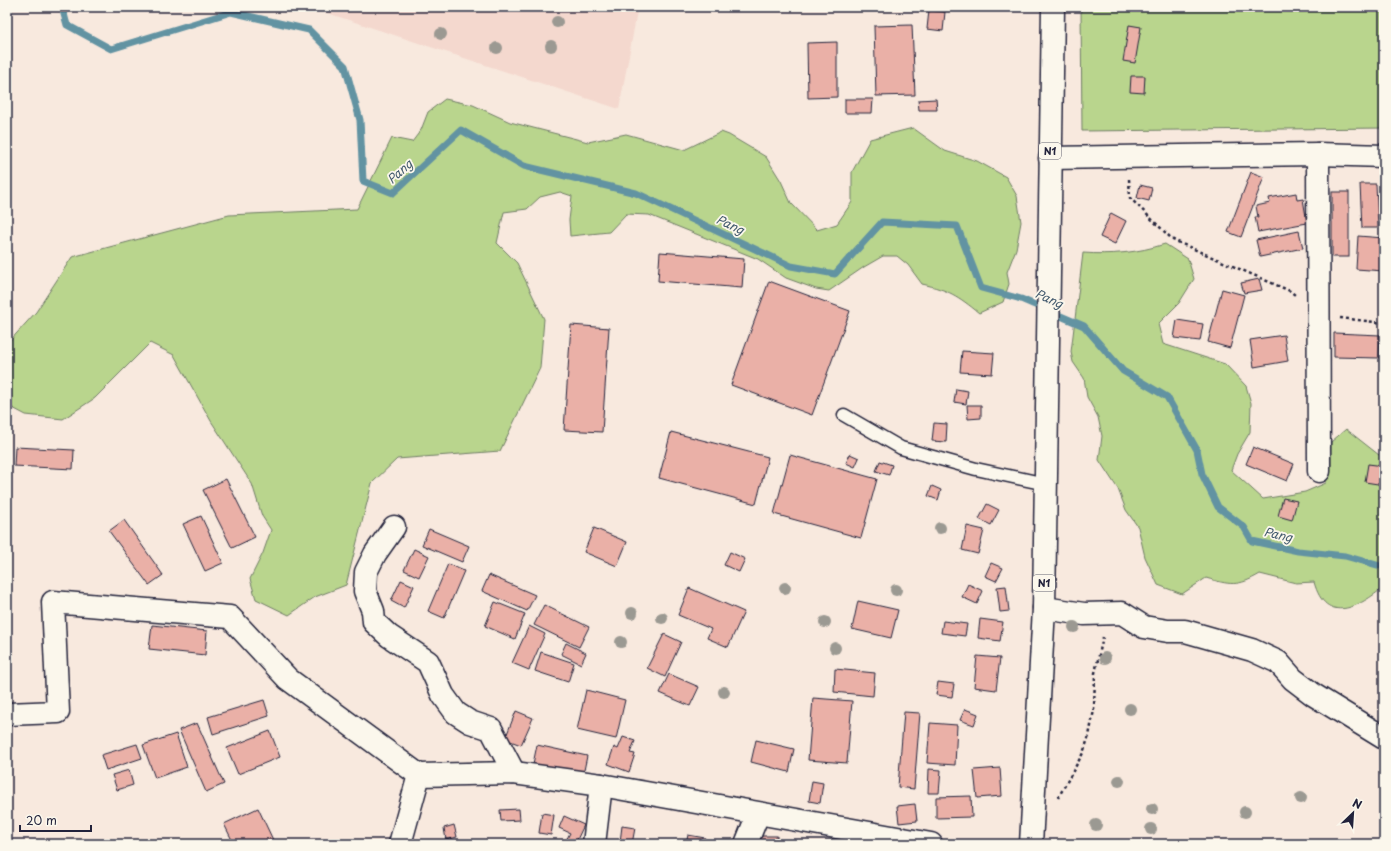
<svg xmlns="http://www.w3.org/2000/svg" width="1391" height="851" font-family="'Playpen Sans',sans-serif">
<rect width="100%" height="100%" fill="#f8e9de"/>
<filter id="ink" filterUnits="userSpaceOnUse"><feTurbulence type="fractalNoise" baseFrequency=".025" numOctaves="2"/><feDisplacementMap in="SourceGraphic" scale="8" xChannelSelector="R" yChannelSelector="G"/><feConvolveMatrix kernelMatrix="1 2 1 2 8 2 1 2 1" color-interpolation-filters="sRGB"/></filter>
<g filter="url(#ink)">
<!-- built -->
<polygon fill="#f4d8ce" points="309,7 638,7 619,109"/>
<!-- green -->
<g fill="#b9d58d" stroke="#6e7c64">
<polygon points="1081,7 1384,7 1384,128 1082,131"/>
<path d="M445,99L473,105L510,122L588,142L626,134L684,150L721,132L729,135L766,157L781,181L791,203L817,230L837,224L852,202V172L870,139L913,128L945,151L977,161L1006,177L1017,196L1021,222L1016,249L1007,272L1009,284L1003,302L979,313C958,296 949,290 922,284L908,265L897,256H883L864,267L829,291L816,289L786,278L758,259L649,215L626,214L609,232L570,236L569,220L572,196L560,192L540,197L527,209L504,212L497,243L517,263L544,319L540,368L500,451L397,459L372,483L346,585L315,597L289,615L256,599L250,579L263,553L271,530L262,516L252,484L211,421L174,355L150,343L95,398L63,419L26,415L7,405V344L36,312L72,257L229,215L357,209L392,138L412,142L421,130L428,112Z"/>
<path d="M1165,244L1188,259L1194,279L1179,303L1158,324L1163,344L1225,364L1246,386L1251,403L1250,432L1237,454L1231,470L1263,499L1305,492L1326,483L1331,466V442L1346,429L1379,455L1384,451V587C1359,607 1326,626 1314,582L1296,583L1260,574C1238,587 1230,585 1206,578L1182,594L1158,585L1145,557L1138,527L1126,510L1118,489L1099,460L1102,436L1098,417L1087,397L1084,378L1073,362L1071,352L1083,253C1111,255 1137,253 1165,244Z"/>
</g>
<g fill="none" stroke-linecap="round" stroke-linejoin="round">
<!-- stream -->
<polyline stroke="#6293a2" stroke-width="7" points="62,7 67,25 111,49 231,12 309,30 345,66 360,120 363,181 393,193 461,130 524,166 636,193 791,266 835,274 882,222 957,226 981,288 1021,299 1084,326 1123,371 1167,397 1197,450 1202,474 1218,507 1244,527 1252,541 1298,551 1345,556 1384,567"/>
</g>
<!-- building -->
<g fill="#eab0a7" stroke="#22223b">
<polygon points="929,10 945,12 943,31 927,29"/>
<polygon points="912,25 915,95 876,96 874,26"/>
<polygon points="1129,25 1141,27 1135,63 1123,61"/>
<polygon points="837,42 837,97 808,98 807,43"/>
<polygon points="1131,76 1145,76 1144,93 1130,92"/>
<polygon points="845,99 873,99 872,113 845,113"/>
<polygon points="936,99 937,110 919,110 918,100"/>
<polygon points="1251,172 1264,177 1241,237 1228,232"/>
<polygon points="1360,184 1376,184 1378,228 1362,228"/>
<polygon points="1140,185 1152,188 1149,201 1137,198"/>
<rect x="1382" y="187" width="2" height="42"/>
<rect x="1332" y="192" width="17" height="65"/>
<polygon points="1296,193 1297,200 1303,199 1307,223 1258,232 1255,217 1258,217 1256,206 1270,203 1269,198"/>
<polygon points="1111,213 1126,221 1115,244 1100,237"/>
<polygon points="1299,231 1303,248 1260,257 1256,240"/>
<polygon points="1358,236 1384,238 1384,271 1356,269"/>
<polygon points="660,252 744,259 742,288 658,281"/>
<polygon points="1259,279 1262,290 1244,293 1241,283"/>
<polygon points="769,281 850,311 812,415 731,385"/>
<polygon points="1222,289 1244,295 1230,348 1208,342"/>
<polygon points="1177,320 1203,324 1200,341 1174,338"/>
<polygon points="571,325 609,328 602,432 564,430"/>
<polygon points="1334,333 1380,335 1379,358 1334,357"/>
<polygon points="1284,335 1288,361 1254,367 1250,340"/>
<polygon points="962,351 994,353 992,374 960,372"/>
<polygon points="956,389 968,391 966,404 954,402"/>
<polygon points="967,405 981,405 981,418 968,419"/>
<polygon points="934,423 947,424 946,442 932,441"/>
<polygon points="671,432 768,457 756,504 659,478"/>
<polygon points="15,447 74,450 73,469 14,466"/>
<polygon points="1253,447 1294,464 1287,481 1246,464"/>
<polygon points="850,454 859,458 855,467 846,463"/>
<polygon points="790,455 877,479 861,538 774,514"/>
<polygon points="880,461 892,465 889,475 876,471"/>
<polygon points="1368,464 1384,466 1384,485 1365,482"/>
<polygon points="226,479 255,537 232,548 203,490"/>
<polygon points="932,486 941,490 938,500 928,496"/>
<polygon points="1283,498 1297,501 1292,520 1278,516"/>
<polygon points="987,504 999,510 991,525 979,519"/>
<polygon points="201,516 223,563 205,571 183,524"/>
<polygon points="124,520 163,575 149,585 109,531"/>
<polygon points="967,526 984,530 978,554 962,550"/>
<polygon points="594,528 627,542 617,566 584,552"/>
<polygon points="429,529 469,546 462,562 422,545"/>
<polygon points="414,549 429,556 419,577 404,570"/>
<polygon points="730,552 745,559 739,572 724,565"/>
<polygon points="991,563 1003,568 996,581 985,576"/>
<polygon points="448,564 464,571 444,618 428,611"/>
<polygon points="489,575 535,595 527,611 482,591"/>
<polygon points="401,580 414,586 404,608 391,601"/>
<polygon points="968,584 983,591 977,604 962,597"/>
<polygon points="1006,586 1009,611 1000,612 997,587"/>
<polygon points="689,588 744,612 728,647 707,638 711,629 678,615"/>
<polygon points="858,601 898,610 891,638 852,629"/>
<polygon points="495,602 525,614 515,639 485,626"/>
<polygon points="544,605 589,627 579,647 534,625"/>
<polygon points="980,619 1003,622 1000,641 978,638"/>
<polygon points="943,621 967,624 965,636 941,633"/>
<polygon points="152,625 207,631 205,655 149,649"/>
<polygon points="529,626 545,634 529,670 512,663"/>
<polygon points="664,634 681,642 665,677 647,668"/>
<polygon points="566,643 586,653 581,664 561,654"/>
<polygon points="541,652 574,663 568,682 535,671"/>
<polygon points="977,656 1000,658 996,690 974,687"/>
<polygon points="835,669 875,673 873,696 834,692"/>
<polygon points="669,674 699,687 690,706 660,693"/>
<polygon points="938,682 954,684 952,697 936,695"/>
<polygon points="586,690 625,700 616,739 577,730"/>
<polygon points="813,698 852,701 847,763 808,760"/>
<polygon points="264,700 269,716 213,734 208,717"/>
<polygon points="965,709 978,714 974,725 960,720"/>
<polygon points="516,711 533,718 521,745 505,739"/>
<polygon points="904,712 920,713 914,789 898,787"/>
<polygon points="197,723 224,784 206,792 179,730"/>
<polygon points="930,723 957,725 955,765 927,763"/>
<polygon points="270,731 280,757 238,774 227,748"/>
<polygon points="176,734 187,767 155,778 143,745"/>
<polygon points="623,737 635,741 630,753 635,754 629,772 608,764 614,747 618,749"/>
<polygon points="756,740 794,749 789,772 751,762"/>
<polygon points="137,744 142,758 106,770 101,755"/>
<polygon points="537,745 587,756 583,775 533,764"/>
<polygon points="1000,768 1002,796 977,798 974,770"/>
<polygon points="929,769 941,770 939,793 928,793"/>
<polygon points="129,770 133,785 117,790 112,775"/>
<polygon points="812,781 823,783 820,803 809,801"/>
<polygon points="971,796 972,817 936,818 936,797"/>
<polygon points="915,804 917,821 899,823 897,806"/>
<polygon points="258,808 273,840 264,844 234,844 224,824"/>
<polygon points="519,809 520,820 501,821 500,810"/>
<polygon points="542,813 554,815 551,835 539,833"/>
<polygon points="564,816 584,825 575,844 564,844 570,833 559,828"/>
<polygon points="454,825 457,837 446,840 444,828"/>
<polygon points="622,826 635,828 632,844 620,842"/>
<polygon points="688,835 705,838 704,844 686,844"/>
<rect x="756" y="836" width="21" height="8"/>
</g>
<g fill="none" stroke-linecap="round" stroke-linejoin="round">
<defs>
<polyline id="service" points="844,415 901,448 976,469 1046,484"/>
<g id="minor">
<polyline points="1318,154 1319,471"/>
<polyline points="1050,158 1318,154 1384,156"/>
<polyline points="394,527 375,554 366,572 365,591 373,611 374,622 389,636 428,662 443,695 456,713 470,722 491,729 514,773"/>
<polyline points="1044,608 1084,614 1122,613 1144,627 1168,631 1185,631 1252,650 1278,662 1293,679 1314,695 1384,738"/>
<polyline points="7,714 58,712 53,602 230,617 288,679 419,775 514,773 601,785 931,844"/>
<polyline points="400,844 419,775"/>
<polyline points="594,844 601,785"/>
<polyline points="746,844 758,814"/>
</g>
<polyline id="trunk" points="1031,844 1044,608 1053,7"/>
</defs>
<!-- service casing -->
<use href="#service" stroke="#22223b" stroke-width="15"/>
<!-- minor casing -->
<use href="#minor" stroke="#22223b" stroke-width="25"/>
<!-- trunk casing -->
<use href="#trunk" stroke="#22223b" stroke-width="25"/>
<!-- path -->
<g stroke="#22223b" stroke-width="2.5" stroke-dasharray="3 3" stroke-linecap="butt">
<polyline points="1129,179 1130,198 1173,240 1290,291 1295,295"/>
<polyline points="1340,318 1384,323"/>
<polyline points="1058,798 1083,753 1089,736 1094,710 1095,673 1103,637"/>
</g>
<!-- service -->
<use href="#service" stroke="#fbf7ec" stroke-width="12"/>
<!-- minor -->
<use href="#minor" stroke="#fbf7ec" stroke-width="22"/>
<!-- trunk -->
<use href="#trunk" stroke="#fbf7ec" stroke-width="22"/>
</g>
<!-- trees -->
<g fill="#9b9992">
<circle cx="557" cy="22" r="6"/>
<circle cx="441" cy="34" r="6"/>
<circle cx="551" cy="46" r="6"/>
<circle cx="497" cy="48" r="6"/>
<circle cx="940" cy="528" r="6"/>
<circle cx="785" cy="588" r="6"/>
<circle cx="896" cy="590" r="6"/>
<circle cx="632" cy="613" r="6"/>
<circle cx="662" cy="618" r="6"/>
<circle cx="825" cy="622" r="6"/>
<circle cx="1074" cy="627" r="6"/>
<circle cx="621" cy="642" r="6"/>
<circle cx="835" cy="648" r="6"/>
<circle cx="1105" cy="658" r="6"/>
<circle cx="724" cy="692" r="6"/>
<circle cx="1130" cy="709" r="6"/>
<circle cx="1119" cy="781" r="6"/>
<circle cx="1301" cy="798" r="6"/>
<circle cx="1152" cy="809" r="6"/>
<circle cx="1245" cy="812" r="6"/>
<circle cx="1096" cy="825" r="6"/>
<circle cx="1151" cy="829" r="6"/>
</g>
</g>
<g text-anchor="middle" stroke-width="3.5" stroke-linejoin="round" paint-order="stroke">
<!-- shield labels -->
<g fill="#fbf7ec" stroke="#636270" stroke-width="1">
<rect x="1039" y="143" width="22" height="16" rx="3"/>
<rect x="1033" y="575" width="22" height="16" rx="3"/>
</g>
<g font-size="10" font-weight="bold" fill="#22223b">
<text x="1050" y="155">N1</text>
<text x="1044" y="587">N1</text>
</g>
<!-- water labels -->
<g font-size="12" font-style="italic" fill="#425a6e" stroke="#fbf7ec">
<text transform="translate(400 172) rotate(-42)" y="4">Pang</text>
<text transform="translate(730 225) rotate(25)" y="4">Pang</text>
<text transform="translate(1049 299) rotate(24)" y="4">Pang</text>
<text transform="translate(1278 535) rotate(13)" y="4">Pang</text>
</g>
</g>
<!-- margin -->
<rect width="1391" height="851" fill="none" stroke="#fbf7ec" stroke-width="24"/>
<rect x="12" y="12" width="1367" height="827" fill="none" stroke="#22223b" stroke-width="1.5" filter="url(#ink)"/>
<!-- north arrow -->
<g transform="translate(1353 813) rotate(25)" stroke="#fbf7ec" stroke-width="3" paint-order="stroke">
<path d="M0-3L7 15L0 10L-7 15Z" fill="#22223b"/>
<text y="-6" font-size="11" font-weight="bold" text-anchor="middle" fill="#22223b">N</text>
</g>
<!-- scale -->
<path d="M20 825v6h71v-6" fill="none" stroke="#22223b" stroke-width="2"/>
<text x="26" y="825" font-size="12" fill="#22223b" stroke="#fbf7ec" stroke-width="3" paint-order="stroke">20 m</text>
</svg>
